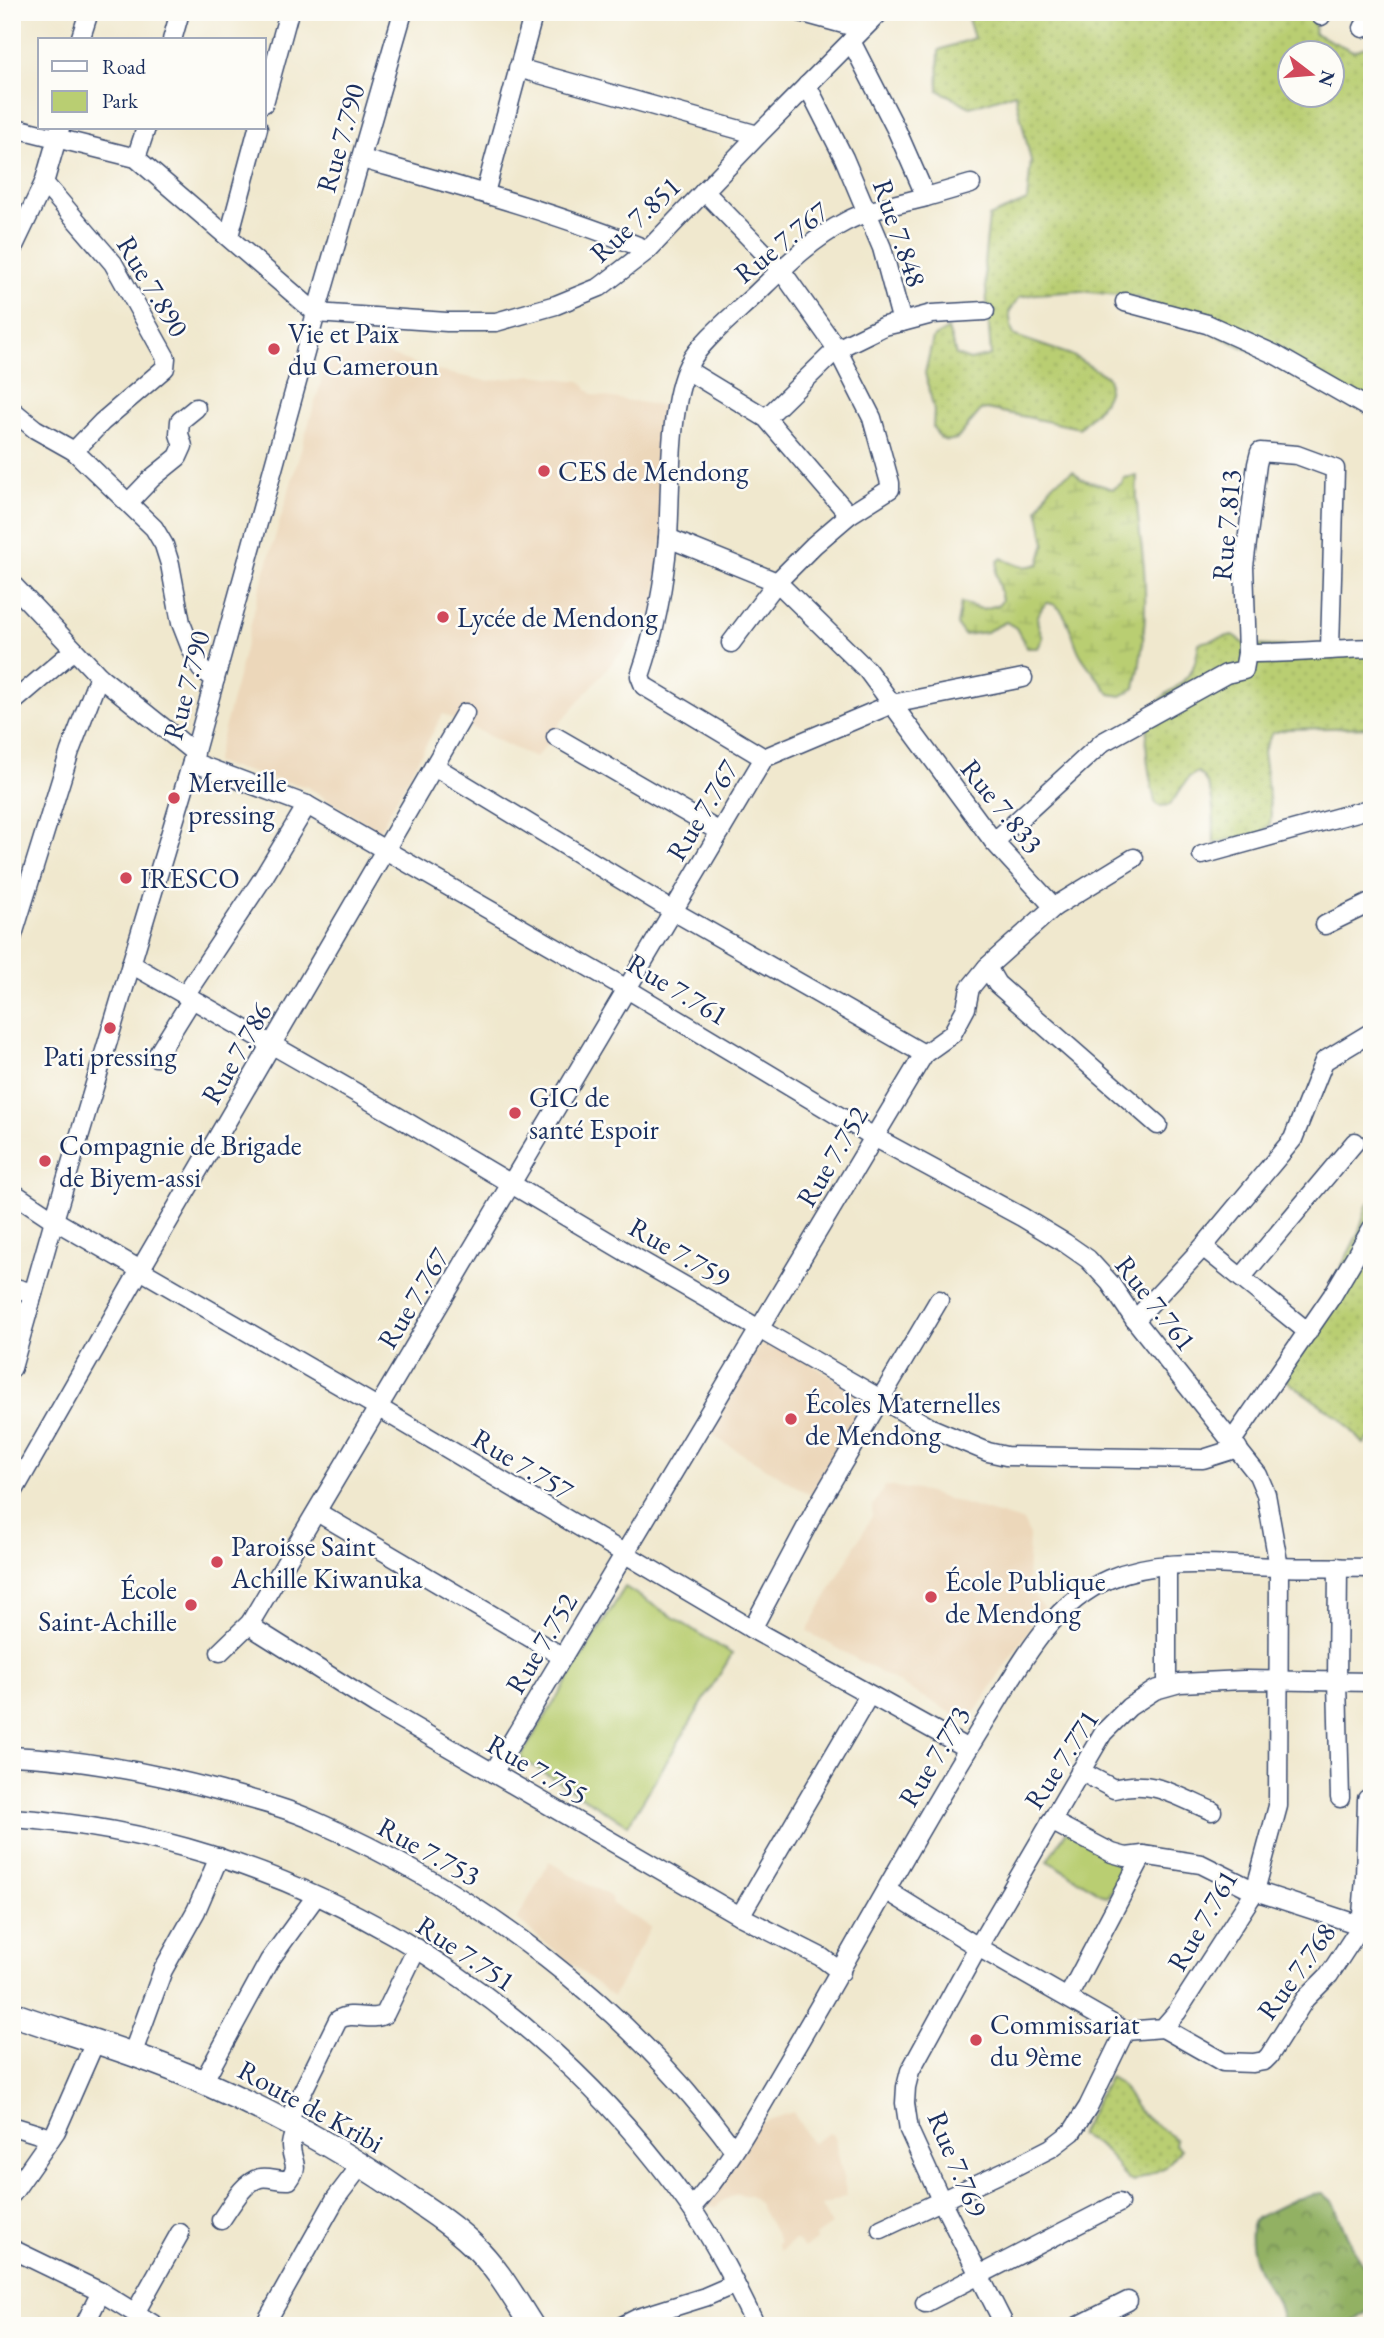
<svg xmlns="http://www.w3.org/2000/svg" width="1384" height="2338" font-family="'EB Garamond',serif">
<defs>
<pattern id="grass-dots" width="8" height="8" patternUnits="userSpaceOnUse" patternTransform="scale(1.75)"><rect width="8" height="8" fill="#b9ce72"/><path d="M2 2h.1M6 6h.1" fill="none" stroke="#9eb165" stroke-width="1.8" stroke-linecap="round"/></pattern>
<pattern id="forest-crowns" width="20" height="18" patternUnits="userSpaceOnUse" patternTransform="scale(1.75)"><rect width="20" height="18" fill="#92b164"/><path d="M2 6a3 3 0 1 1 6 0M12 15a3 3 0 1 1 6 0" fill="none" stroke="#769056"/></pattern>
<pattern id="wetland-marsh" width="20" height="14" patternUnits="userSpaceOnUse" patternTransform="scale(1.75)"><rect width="20" height="14" fill="#b9ce72"/><path d="M1 5h8M5 5V1M11 12h8M15 12V8" fill="none" stroke="#9eb165"/></pattern>
</defs>
<rect width="100%" height="100%" fill="#fdfcf7"/>
<filter id="ink" filterUnits="userSpaceOnUse"><feTurbulence type="fractalNoise" baseFrequency=".0143" numOctaves="2"/><feDisplacementMap in="SourceGraphic" scale="14" xChannelSelector="R" yChannelSelector="G"/><feConvolveMatrix kernelMatrix="1 2 1 2 8 2 1 2 1" color-interpolation-filters="sRGB"/></filter>
<filter id="wash" filterUnits="userSpaceOnUse"><feTurbulence type="fractalNoise" baseFrequency=".00686" numOctaves="4" result="noise"/><feDisplacementMap in="SourceGraphic" scale="28" xChannelSelector="R" yChannelSelector="G"/><feGaussianBlur stdDeviation="1.57" result="paint"/><feColorMatrix in="noise" values="0 0 0 0 0 0 0 0 0 0 0 0 0 0 0 0 0 1.4 0 .05"/><feComposite in="paint" operator="in"/></filter>
<g filter="url(#wash)">
<rect width="100%" height="100%" fill="#f0e8ce"/>
<!-- built -->
<g fill="#ecd7ba">
<polygon points="335,335 432,370 487,381 533,375 580,381 593,395 669,407 665,521 652,627 643,627 560,723 552,739 535,758 443,714 379,831 307,787 215,763 240,669 259,591"/>
<polygon points="770,1340 870,1398 872,1405 817,1499 710,1434 758,1348"/>
<polygon points="885,1486 918,1490 1024,1522 1029,1536 1027,1585 1043,1608 976,1711 962,1719 807,1631 872,1516 872,1507"/>
<polygon points="549,1862 611,1897 612,1904 651,1927 613,1997 517,1920"/>
<polygon points="793,2112 812,2143 829,2133 834,2135 847,2196 821,2206 831,2225 815,2236 816,2241 803,2248 796,2239 780,2251 777,2244 780,2242 759,2204 750,2196 737,2194 722,2201 716,2207 696,2205 743,2128"/>
</g>
<!-- grass -->
<g fill="url(#grass-dots)" stroke="#6a7e68" stroke-width="2" fill-rule="evenodd">
<path d="M966,12H1317L1314,33L1353,51L1372,45V408L1136,297L1080,291L1036,294L1020,297L1009,312L1012,331L1015,336L1071,355L1108,377C1114,398 1092,415 1079,428L987,409L981,410L957,439L946,441L940,438L933,427L934,410L925,373L933,338L948,329L956,355L970,360L991,355L984,263L989,217L1027,201L1031,161L1015,93L970,107L938,90L939,50L974,38ZM1290,52H1332V94H1290Z"/>
<path d="M1232,635L1237,637L1245,645L1372,650V727L1288,729L1272,733L1263,752L1271,813L1270,824L1262,833L1214,843C1213,821 1217,787 1198,772L1189,777L1170,805L1159,806L1155,802C1148,769 1137,726 1162,698C1165,694 1171,691 1175,688C1194,673 1195,666 1199,643Z"/>
<polygon points="1372,1200 1372,1436 1364,1444 1341,1419 1291,1384 1287,1380 1286,1375 1358,1234 1367,1206"/>
<path d="M1109,2077C1124,2083 1129,2100 1139,2111C1149,2122 1164,2130 1176,2139L1175,2145L1181,2149L1166,2167L1133,2182C1123,2178 1119,2169 1113,2160C1103,2148 1093,2141 1079,2135Z"/>
</g>
<!-- forest -->
<path fill="url(#forest-crowns)" stroke="#567061" stroke-width="2" d="M1323,2193L1333,2202L1351,2245L1367,2270L1372,2282L1369,2310L1348,2326H1284C1282,2317 1280,2308 1276,2299C1271,2291 1265,2284 1261,2276C1253,2262 1245,2231 1256,2218L1295,2199Z"/>
<!-- wetland -->
<path fill="url(#wetland-marsh)" stroke="#6a7e68" stroke-width="2" d="M1073,471L1081,479L1113,489L1122,483L1124,478L1137,476C1135,507 1141,537 1144,568C1147,608 1144,650 1135,688L1121,696L1110,694C1101,681 1088,668 1080,654C1072,641 1067,601 1046,603C1034,618 1036,621 1043,638L1038,648H1027L1016,628L1006,622L986,632L964,635L957,625L961,603L982,609L999,605L1002,600L996,573L998,561L1002,558C1016,566 1024,569 1039,564L1045,543L1038,509L1052,484Z"/>
<!-- park -->
<g fill="#b9ce72" stroke="#6a7e68" stroke-width="2">
<polygon points="625,1587 732,1654 628,1825 520,1758"/>
<polygon points="1069,1827 1128,1862 1107,1897 1048,1861"/>
</g>
</g>
<g filter="url(#ink)">
<g fill="none" stroke-linecap="round" stroke-linejoin="round">
<defs>
<g id="minor">
<polyline points="800,12 862,29"/>
<polyline points="1321,16 1323,12"/>
<polyline points="1363,28 1372,14"/>
<polyline points="80,40 89,12"/>
<polyline points="172,40 180,12"/>
<polyline points="518,68 758,135"/>
<polyline points="264,103 289,12"/>
<polyline points="12,127 136,158 316,313 447,322 496,322 556,305 600,287 648,250 758,135 880,12"/>
<polyline points="60,128 44,183 113,263 166,358 165,368 102,422 74,451"/>
<polyline points="136,158 146,128"/>
<path d="M362,159C458,186 555,212 648,250"/>
<polyline points="704,191 781,270 837,349 872,418 890,483 890,489 849,515 814,545 777,582 731,643"/>
<polyline points="485,193 534,12"/>
<polyline points="926,197 971,184"/>
<polyline points="229,236 258,128"/>
<polyline points="12,250 44,183"/>
<polyline points="1125,302 1207,324 1276,355 1372,410"/>
<polyline points="902,322 932,314 985,311"/>
<polyline points="687,370 766,418 849,515"/>
<polyline points="12,410 35,429 74,451 154,528 164,545 170,564 181,623 190,646 201,669 215,679"/>
<polyline points="766,418 837,349 884,326 902,322 882,248 844,158 807,85"/>
<polyline points="129,502 152,478 178,457 183,446 179,434 180,421 196,408"/>
<polyline points="668,538 777,582 867,670 994,842 1054,907 987,967 997,984 1158,1125"/>
<polyline points="12,584 99,676 195,753"/>
<path d="M1330,649L1335,469L1297,455L1260,452L1257,464L1244,566L1247,653C1289,654 1330,649 1372,648"/>
<polyline points="12,703 74,650"/>
<polyline points="556,737 720,832"/>
<path d="M764,758L644,686L640,676C656,630 664,585 668,537C671,490 668,404 689,364C701,340 739,311 759,291C785,266 812,239 845,222C869,209 899,204 926,197L897,131L851,41"/>
<polyline points="764,758 892,704 1023,678"/>
<polyline points="192,762 307,805 627,989 874,1137 1022,1217 1065,1243 1088,1259 1110,1283 1135,1320 1258,1475 1266,1494 1279,1567 1278,1806 1255,1891 1177,2012 1163,2028 1125,2031 978,1947 886,1890"/>
<polyline points="434,766 673,911 924,1054"/>
<polyline points="994,842 1103,742 1226,674 1244,670 1247,653"/>
<polyline points="1202,855 1372,808"/>
<polyline points="1054,907 1134,858"/>
<polyline points="1325,925 1372,902"/>
<polyline points="12,938 70,751 99,676"/>
<polyline points="131,964 395,1115 636,1258 931,1428 988,1452 1006,1456 1203,1459 1238,1448"/>
<polyline points="185,995 263,878 307,805"/>
<polyline points="156,1057 192,999"/>
<polyline points="12,1192 54,1220 379,1408 752,1629 968,1749"/>
<polyline points="1203,1247 1308,1332"/>
<polyline points="1241,1278 1355,1142"/>
<polyline points="12,1287 33,1293"/>
<polyline points="1135,1320 1203,1247 1293,1139 1324,1061 1372,1032"/>
<polyline points="12,1368 54,1220 192,762 316,313 403,12"/>
<polyline points="1232,1441 1332,1296 1372,1228"/>
<polyline points="12,1494 140,1270 465,713"/>
<polyline points="317,1512 563,1657"/>
<polyline points="1167,1565 1167,1686"/>
<polyline points="1338,1567 1337,1681 1340,1798"/>
<polyline points="250,1623 258,1631 376,1705 740,1916 821,1957 841,1972"/>
<polyline points="752,1629 818,1505 939,1300"/>
<polyline points="220,1652 250,1623 764,758"/>
<path d="M12,1756C83,1759 153,1773 221,1791C254,1800 287,1808 317,1822C480,1894 628,2006 734,2150"/>
<path d="M1080,1771L1114,1789C1153,1778 1176,1796 1212,1811"/>
<polyline points="493,1773 924,1054 952,1034 966,1008 970,988 987,967"/>
<path d="M12,1818C284,1836 533,1984 689,2205C715,2242 736,2285 756,2326"/>
<polyline points="1051,1821 1112,1853 1126,1857 1143,1855 1201,1864 1255,1891 1372,1929"/>
<polyline points="740,1916 869,1695"/>
<polyline points="1068,1997 1143,1855"/>
<polyline points="1163,2028 1223,2062 1253,2063 1264,2061 1269,2056 1305,1999 1329,1975 1361,1926 1365,1879 1367,1799"/>
<polyline points="132,2055 163,1970 196,1911 219,1857"/>
<polyline points="203,2082 269,1961 316,1896"/>
<path d="M287,2123L338,2020C353,2010 371,2023 385,2014L417,1948"/>
<polyline points="12,2126 51,2138"/>
<polyline points="12,2194 56,2131 95,2042"/>
<path d="M691,2208C728,2169 759,2109 787,2062C854,1949 916,1832 986,1720C1019,1667 1049,1605 1109,1579C1161,1556 1222,1566 1277,1567C1308,1568 1340,1567 1372,1568"/>
<path d="M221,2220C231,2206 243,2182 260,2178C269,2176 279,2181 289,2180C301,2164 291,2162 291,2146C291,2140 294,2134 296,2128"/>
<polyline points="881,2229 1018,2165 1051,2148 1072,2132 1088,2107 1125,2031"/>
<polyline points="12,2249 101,2292 156,2326"/>
<polyline points="925,2303 1119,2203"/>
<polyline points="135,2313 180,2233"/>
<polyline points="84,2326 101,2292"/>
<polyline points="264,2326 336,2198 361,2165"/>
<polyline points="622,2326 638,2318 705,2297 735,2284"/>
<polyline points="1005,2326 942,2202 909,2130 905,2103 906,2087 910,2071 978,1947 1103,1733 1129,1707 1155,1690 1180,1683 1244,1680 1372,1682"/>
<polyline points="1078,2326 1128,2301"/>
</g>
<path id="major" d="M12,2014C76,2036 142,2055 203,2082C271,2112 338,2148 399,2190C424,2207 450,2223 472,2244C497,2267 514,2298 532,2326"/>
</defs>
<!-- minor casing -->
<use href="#minor" stroke="#3b4b6f" stroke-width="21"/>
<!-- major casing -->
<use href="#major" stroke="#3b4b6f" stroke-width="26"/>
<!-- minor -->
<use href="#minor" stroke="#fff" stroke-width="18"/>
<!-- major -->
<use href="#major" stroke="#fff" stroke-width="23"/>
</g>
</g>
<!-- markers -->
<g fill="#d1495b" stroke="#fdfcf7" stroke-width="2.5">
<circle cx="274" cy="349" r="7"/>
<circle cx="544" cy="471" r="7"/>
<circle cx="443" cy="617" r="7"/>
<circle cx="174" cy="798" r="7"/>
<circle cx="126" cy="878" r="7"/>
<circle cx="110" cy="1028" r="7"/>
<circle cx="515" cy="1113" r="7"/>
<circle cx="45" cy="1161" r="7"/>
<circle cx="791" cy="1419" r="7"/>
<circle cx="217" cy="1562" r="7"/>
<circle cx="931" cy="1597" r="7"/>
<circle cx="191" cy="1605" r="7"/>
<circle cx="976" cy="2040" r="7"/>
</g>
<g text-anchor="middle" stroke-width="5" stroke-linejoin="round" paint-order="stroke">
<!-- street labels -->
<g font-size="28" fill="#1b2f5e" stroke="#fdfcf7">
<text transform="translate(340 138) rotate(-74)" y="10">Rue 7.790</text>
<text transform="translate(635 219) rotate(-43)" y="10">Rue 7.851</text>
<text transform="translate(900 233) rotate(71)" y="10">Rue 7.848</text>
<text transform="translate(781 242) rotate(-39)" y="10">Rue 7.767</text>
<text transform="translate(153 286) rotate(59)" y="10">Rue 7.890</text>
<text transform="translate(1226 525) rotate(-85)" y="10">Rue 7.813</text>
<text transform="translate(186 685) rotate(-75)" y="10">Rue 7.790</text>
<text transform="translate(1002 806) rotate(51)" y="10">Rue 7.833</text>
<text transform="translate(702 810) rotate(-59)" y="10">Rue 7.767</text>
<text transform="translate(678 989) rotate(31)" y="10">Rue 7.761</text>
<text transform="translate(236 1053) rotate(-60)" y="10">Rue 7.786</text>
<text transform="translate(832 1156) rotate(-59)" y="10">Rue 7.752</text>
<text transform="translate(680 1252) rotate(30)" y="10">Rue 7.759</text>
<text transform="translate(413 1298) rotate(-59)" y="10">Rue 7.767</text>
<text transform="translate(1156 1303) rotate(52)" y="10">Rue 7.761</text>
<text transform="translate(523 1464) rotate(31)" y="10">Rue 7.757</text>
<text transform="translate(541 1643) rotate(-59)" y="10">Rue 7.752</text>
<text transform="translate(934 1756) rotate(-59)" y="10">Rue 7.773</text>
<text transform="translate(1061 1759) rotate(-57)" y="10">Rue 7.771</text>
<text transform="translate(538 1769) rotate(30)" y="10">Rue 7.755</text>
<text transform="translate(429 1851) rotate(29)" y="10">Rue 7.753</text>
<text transform="translate(1202 1920) rotate(-60)" y="10">Rue 7.761</text>
<text transform="translate(466 1953) rotate(34)" y="10">Rue 7.751</text>
<text transform="translate(1296 1971) rotate(-54)" y="10">Rue 7.768</text>
<text transform="translate(311 2106) rotate(29)" y="10">Route de Kribi</text>
<text transform="translate(958 2164) rotate(67)" y="10">Rue 7.769</text>
</g>
<!-- poi labels -->
<g font-size="28" fill="#1b2f5e" stroke="#fdfcf7" text-anchor="start">
<text x="288" y="343">Vie et Paix<tspan x="288" dy="32">du Cameroun</tspan></text>
<text x="558" y="481">CES de Mendong</text>
<text x="457" y="627">Lycée de Mendong</text>
<text x="188" y="792">Merveille<tspan x="188" dy="32">pressing</tspan></text>
<text x="140" y="888">IRESCO</text>
<text x="110" y="1066" text-anchor="middle">Pati pressing</text>
<text x="529" y="1107">GIC de<tspan x="529" dy="32">santé Espoir</tspan></text>
<text x="59" y="1155">Compagnie de Brigade<tspan x="59" dy="32">de Biyem-assi</tspan></text>
<text x="805" y="1413">Écoles Maternelles<tspan x="805" dy="32">de Mendong</tspan></text>
<text x="231" y="1556">Paroisse Saint<tspan x="231" dy="32">Achille Kiwanuka</tspan></text>
<text x="945" y="1591">École Publique<tspan x="945" dy="32">de Mendong</tspan></text>
<text x="177" y="1599" text-anchor="end">École<tspan x="177" dy="32">Saint-Achille</tspan></text>
<text x="990" y="2034">Commissariat<tspan x="990" dy="32">du 9ème</tspan></text>
</g>
</g>
<!-- margin -->
<rect width="1384" height="2338" fill="none" stroke="#fdfcf7" stroke-width="42"/>
<!-- legend -->
<rect x="38" y="38" width="228" height="91" fill="#fdfcf7" stroke="#a3aaba" stroke-width="2"/>
<rect x="52" y="61" width="35" height="10" fill="#ffffff" stroke="#a3aaba" stroke-width="2"/>
<text x="102" y="74" font-size="21" fill="#1b2f5e">Road</text>
<rect x="52" y="91" width="35" height="21" fill="#b9ce72" stroke="#a3aaba" stroke-width="2"/>
<text x="102" y="108" font-size="21" fill="#1b2f5e">Park</text>
<!-- north arrow -->
<g transform="translate(1311 74) rotate(106)"><circle r="33" fill="#fdfcf7" stroke="#a3aaba" stroke-width="2"/>
<path d="M0-5L12 26L0 18L-12 26Z" fill="#d1495b"/>
<text y="-10" font-size="19" font-weight="bold" text-anchor="middle" fill="#1b2f5e">N</text>
</g>
</svg>
